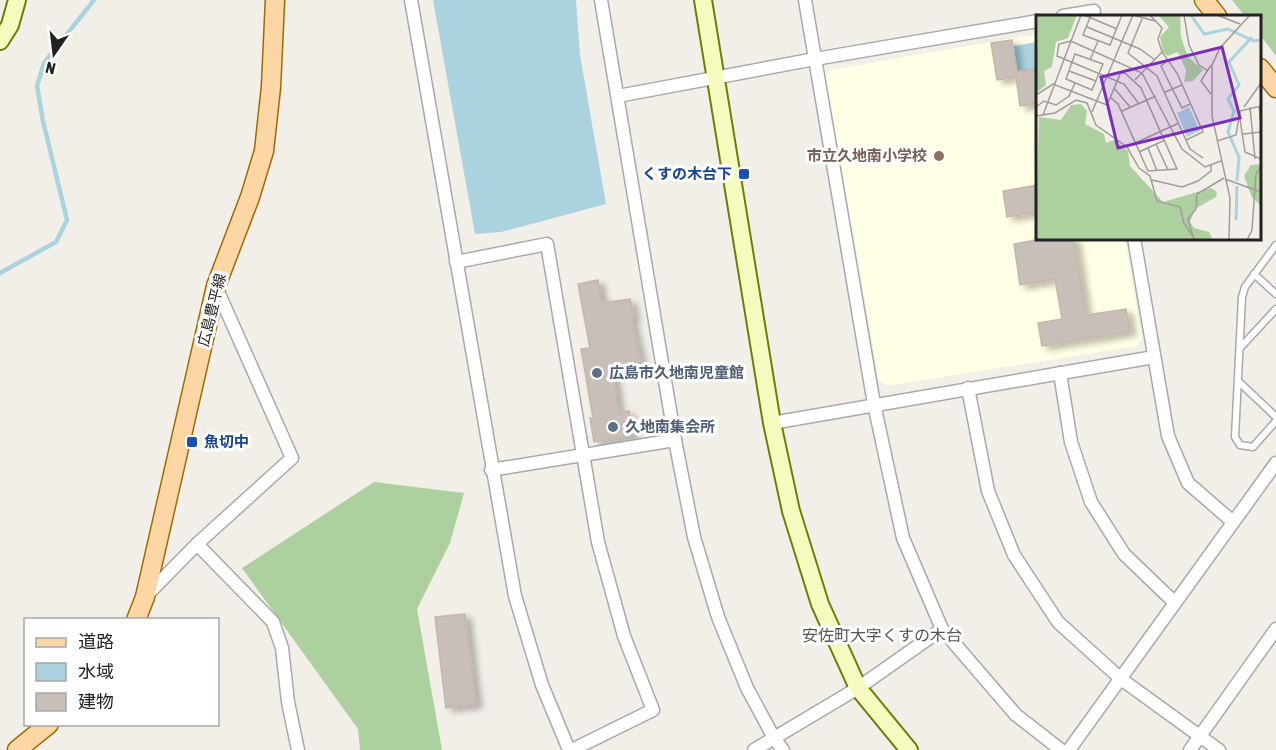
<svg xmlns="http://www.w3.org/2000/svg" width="1276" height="750" font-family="'Asap Condensed','Noto Sans JP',sans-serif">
<defs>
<filter id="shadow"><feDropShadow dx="6" dy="4" stdDeviation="3" flood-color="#0004"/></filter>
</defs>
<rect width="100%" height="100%" fill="#f2efe9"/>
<!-- education -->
<polygon fill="#ffffe5" points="1037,34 1038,238 1125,239 1142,338 1137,346 887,386 879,381 825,74 830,70"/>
<!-- forest -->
<g fill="#add19e">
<polygon points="1232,0 1276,0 1276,56 1260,35 1260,16 1245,16"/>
<polygon points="374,482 464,493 450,543 417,609 442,750 360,750 358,729 242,568"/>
</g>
<!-- water -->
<g fill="#aad3df">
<polygon points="433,0 576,0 580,55 606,204 501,232 475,234"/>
<polygon points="1037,42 1037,68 1017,72 1013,46"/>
</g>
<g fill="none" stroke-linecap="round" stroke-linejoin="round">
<!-- stream -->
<polyline stroke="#aad3df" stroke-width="4.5" points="0,273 56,242 67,220 43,121 37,86 44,63 94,0"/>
</g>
<!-- building -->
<g fill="#c7bfb8" stroke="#c4b6ab" stroke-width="1.5" filter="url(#shadow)">
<polygon points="1012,40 1017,72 1038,68 1038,103 1020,106 1016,77 997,80 991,43"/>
<polygon points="1038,185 1038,212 1007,217 1003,191"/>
<polygon points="1046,238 1074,238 1086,315 1126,309 1130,332 1042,346 1038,323 1062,319 1055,279 1020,285 1014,244"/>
<polygon points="598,280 602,303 630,299 634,317 631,318 641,362 612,367 619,413 629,411 633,435 594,442 590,418 593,418 581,349 590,348 578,284"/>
<polygon points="465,614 476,704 446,708 435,617"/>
</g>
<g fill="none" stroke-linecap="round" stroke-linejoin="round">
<defs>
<g id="lane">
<polyline points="1276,245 1245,287 1242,297 1235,437 1240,445 1253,447 1276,421"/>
<polyline points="1254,274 1276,294"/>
<polyline points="1240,348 1276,309"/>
<polyline points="1238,381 1276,417"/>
</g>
<g id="street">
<polyline points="411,0 515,596 542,685 569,750"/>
<polyline points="601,0 675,440 694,537 718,617 747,688 774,738 783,750"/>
<polyline points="805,0 874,404 903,538 942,629 1016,715 1061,750"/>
<polyline points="1063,16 1094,11"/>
<polyline points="618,96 815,59 1038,21"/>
<polyline points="1134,238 1168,436 1188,483 1233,522"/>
<polyline points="456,262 547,244 598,542 624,636 653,710 572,750"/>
<polyline points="1060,373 1071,442 1091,502 1124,554 1175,603"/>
<polyline points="968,388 988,491 1014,555 1058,622 1121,679 1219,750"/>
<polyline points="772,423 1154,357"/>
<polyline points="491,470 675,440"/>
<polyline points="197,544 273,622 282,648 288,702 298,750"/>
<polyline points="146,596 197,544 292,458 216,287"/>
<polyline points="754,750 858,688 942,629"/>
<polyline points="1069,750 1276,463"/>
<polyline points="1190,750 1276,629"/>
</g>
<g id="secondary">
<polyline points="703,0 772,423 791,511 820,604 858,688 909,750"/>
<polyline points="0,41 10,25 17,0"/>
</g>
<g id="primary">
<polyline points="1204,0 1217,16"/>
<polyline points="1260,68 1276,88"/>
<polyline points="136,620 145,597 216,286 250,197 264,151 271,87 275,0"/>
<polyline points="17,750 49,724"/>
</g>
</defs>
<!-- lane casing -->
<use href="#lane" stroke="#a9a9a9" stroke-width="9"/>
<!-- street casing -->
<use href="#street" stroke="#a9a9a9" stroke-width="15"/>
<!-- secondary casing -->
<use href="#secondary" stroke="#707d05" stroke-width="20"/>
<!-- primary casing -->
<use href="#primary" stroke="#a06b00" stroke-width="21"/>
<!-- lane -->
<use href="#lane" stroke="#fff" stroke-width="6"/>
<!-- street -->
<use href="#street" stroke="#fff" stroke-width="12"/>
<!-- secondary -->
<use href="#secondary" stroke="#f7fabf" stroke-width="16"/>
<!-- primary -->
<use href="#primary" stroke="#fcd6a4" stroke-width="18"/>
</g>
<!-- markers -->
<circle fill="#8d6e63" stroke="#fff" stroke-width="2" cx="939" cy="156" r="6"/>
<g fill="#1a4fb4" stroke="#fff" stroke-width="2">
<rect x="738" y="168" width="12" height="12" rx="3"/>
<rect x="186" y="436" width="12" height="12" rx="3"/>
</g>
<g fill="#5c6f8a" stroke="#fff" stroke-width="2">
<circle cx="597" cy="373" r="6"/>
<circle cx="613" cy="427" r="6"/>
</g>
<g text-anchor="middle" stroke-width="6" stroke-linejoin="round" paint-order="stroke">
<!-- education labels -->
<g font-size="15" font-weight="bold" fill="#785e54" stroke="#fff" text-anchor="end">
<text x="927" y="161">市立久地南小学校</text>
</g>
<!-- transit labels -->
<g font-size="15" font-weight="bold" fill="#164399" stroke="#fff" text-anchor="end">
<text x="732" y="179">くすの木台下</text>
<text x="204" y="447" text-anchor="start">魚切中</text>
</g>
<!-- street labels -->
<g font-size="15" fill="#222" stroke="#fff">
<text transform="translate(212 310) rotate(-76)" y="5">広島豊平線</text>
</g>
<!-- service labels -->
<g font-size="15" font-weight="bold" fill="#4e5e75" stroke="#fff" text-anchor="start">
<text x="609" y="378">広島市久地南児童館</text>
<text x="625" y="432">久地南集会所</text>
</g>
<!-- neighbourhood labels -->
<g font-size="16" fill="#555" stroke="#fff">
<text x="882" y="641">安佐町大字くすの木台</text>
</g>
</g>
<!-- overview -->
<g transform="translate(1036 15)">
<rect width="225" height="225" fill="#f2efe9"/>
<path d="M2,0H41L32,23L20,27L16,52L8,56L10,70L0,78ZM122,0H144L145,22L152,42L167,55L157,66L148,67L150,55L142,37L132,41L127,37L124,22L133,12ZM45,89L51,96L49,109L68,119L70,128L78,125L92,136L94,151L127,187L175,173L181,177L180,182L159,194L154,207L158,213L173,217L177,225H0L3,102L25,105L35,90ZM225,149V190L216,183L208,161L215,150Z" fill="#add19e"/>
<path d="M153,92L164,116L151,122L141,98Z" fill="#aad3df"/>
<path fill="none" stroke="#aad3df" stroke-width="3" d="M155,0L168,19L192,14L218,26L225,25M201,166L203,142L192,117L198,96L192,84L203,70L193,47L216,22M200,205L201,171"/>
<path fill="none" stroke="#9f9d99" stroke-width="1.5" d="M45,0L35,26L23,29L21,41L88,69L103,89M48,0L81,14M55,0L47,20L74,30L86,0M97,0L119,6M114,0L126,13L122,24L126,37L141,58L167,117L150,125M148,0L153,30L163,50L172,56M181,0L204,9M106,4L92,38L121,61L154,134L167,143M51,12L104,34L119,45M39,39L67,49L56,75L30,64ZM54,45L62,26M132,45L125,51L146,93L154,89M175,50L165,66L175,79M33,56L60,66M99,65L126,37M78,73L94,92M129,77L146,70M0,80L17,69L71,90L85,57L90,59L105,73L141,154L112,156L82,89L74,82M223,91L225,109M0,92L8,86L20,90L33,81L39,68M208,92L225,68M214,92L219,144M86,96L120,81M56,97L97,0M203,98L209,137L225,144M7,100L35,26L106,58L146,134L169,152L185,146M0,101L19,98L40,85L51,88L60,110L91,132L103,153L114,161L121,186L144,192L148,208L159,225M207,119L225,117M181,126L200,120L204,96L225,91M99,128L143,108M120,129L132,155M112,133L121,156M103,137L129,125M189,164L225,177M116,165L146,172L162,166L175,156V150M157,222L152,204L160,194L161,179L188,163M193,225L194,183L176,101V50L184,33L214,0M211,225L216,215L220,159L225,152"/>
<path fill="#7b2cbf" fill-opacity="0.15" stroke="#7b2cbf" stroke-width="3" d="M186,32L204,103L82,133L65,62Z"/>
<rect width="225" height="225" fill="none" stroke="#222" stroke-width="3"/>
</g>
<!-- legend -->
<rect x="24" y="618" width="195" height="108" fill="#ffffff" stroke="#a7a7a7" stroke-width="1.5"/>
<rect x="36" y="638" width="30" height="9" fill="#fcd6a4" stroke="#a7a7a7" stroke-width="1.5"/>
<text x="78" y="648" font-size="18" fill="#222222">道路</text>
<rect x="36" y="663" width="30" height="18" fill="#aad3df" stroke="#a7a7a7" stroke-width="1.5"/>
<text x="78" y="678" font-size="18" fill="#222222">水域</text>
<rect x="36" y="693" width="30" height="18" fill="#c7bfb8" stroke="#a7a7a7" stroke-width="1.5"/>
<text x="78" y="708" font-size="18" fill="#222222">建物</text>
<!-- north arrow -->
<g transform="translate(54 54) rotate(194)" stroke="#ffffff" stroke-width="4.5" paint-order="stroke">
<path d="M0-4.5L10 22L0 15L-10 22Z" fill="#222222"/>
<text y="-9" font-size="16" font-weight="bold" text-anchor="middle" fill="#222222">N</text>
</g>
</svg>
